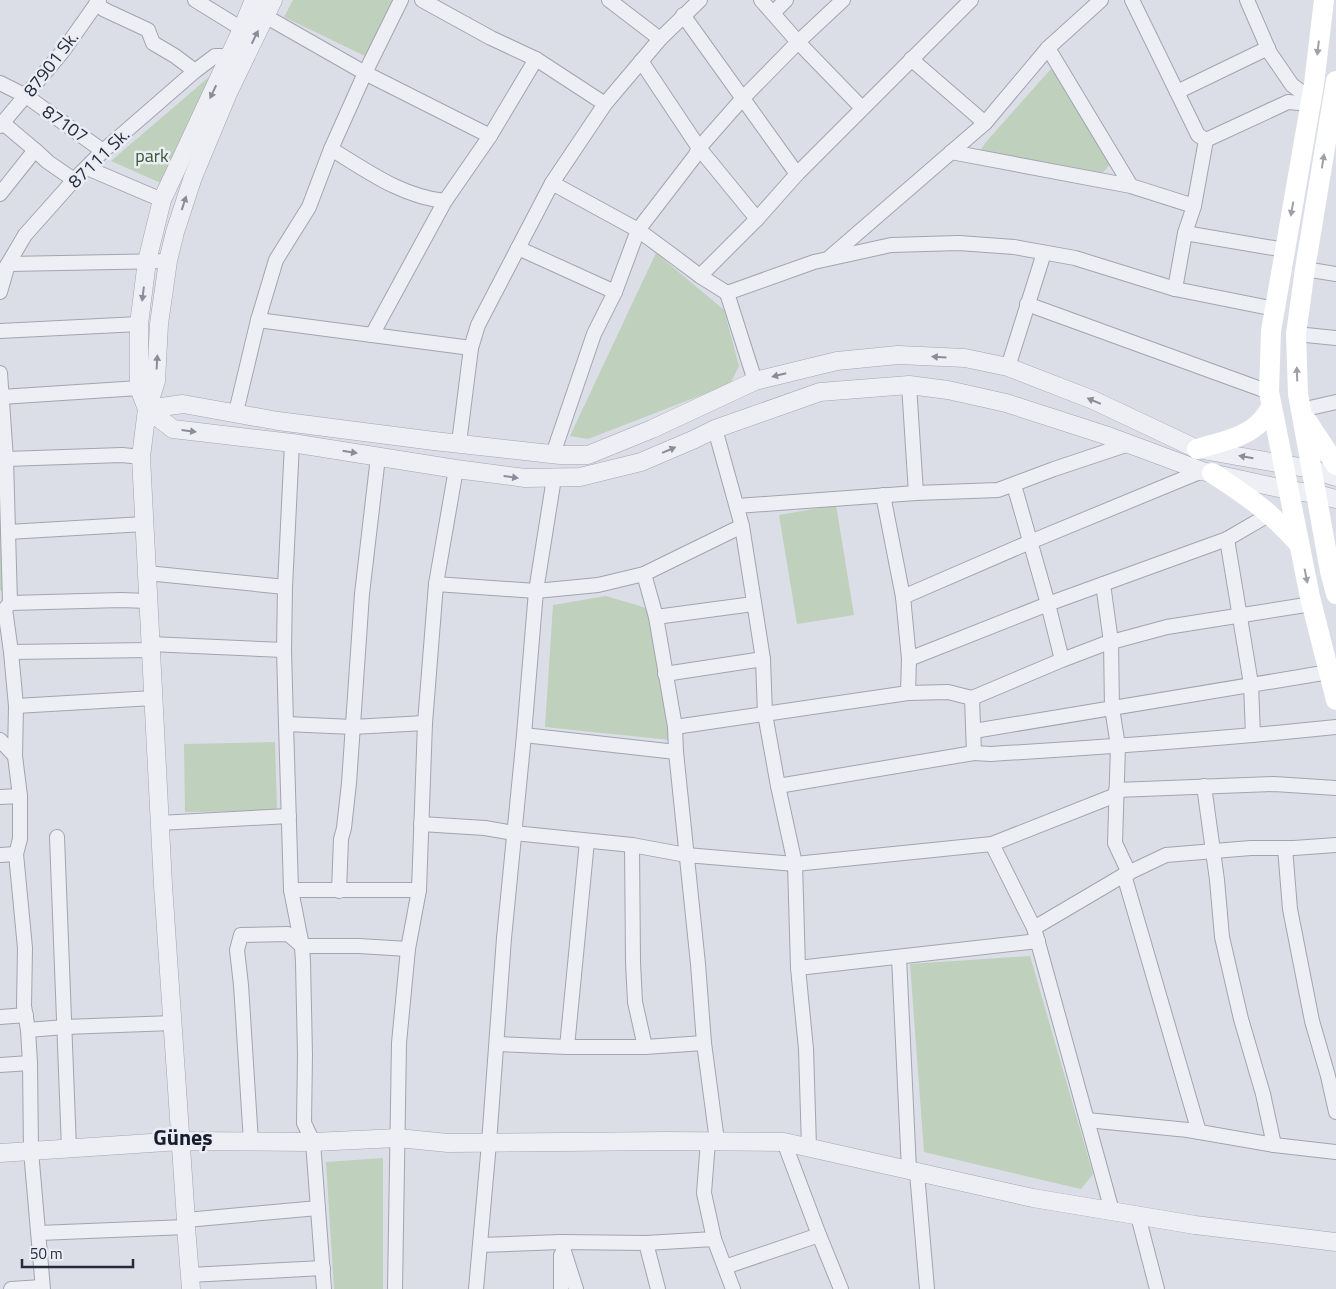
<svg xmlns="http://www.w3.org/2000/svg" width="1336" height="1289" font-family="'Titillium Web',sans-serif">
<rect width="100%" height="100%" fill="#dbdee6"/>
<!-- green -->
<g fill="#bfd0bc">
<polygon points="293,0 396,0 367,57 284,17"/>
<polygon points="1056,66 1112,162 1101,175 980,151 986,142 1049,71"/>
<polygon points="209,77 163,184 111,161"/>
<polygon points="656,253 724,310 739,366 730,384 588,439 570,436"/>
<polygon points="0,476 7,596 0,590"/>
<polygon points="836,505 854,615 797,624 779,515"/>
<polygon points="606,596 653,610 670,728 670,740 545,727 553,605"/>
<polygon points="275,742 277,811 185,812 184,744"/>
<polygon points="1030,956 1093,1174 1081,1189 924,1152 910,964"/>
<polygon points="383,1158 383,1289 334,1289 326,1162"/>
</g>
<g fill="none" stroke-linecap="round" stroke-linejoin="round">
<defs>
<g id="minor">
<polyline points="195,0 242,29"/>
<polyline points="422,0 491,38 536,59 605,104"/>
<polyline points="609,0 660,39"/>
<polyline points="761,0 798,42 862,108"/>
<polyline points="1132,0 1198,135 1206,140 1194,206 1185,233 1175,289"/>
<polyline points="1247,0 1270,53 1292,85 1311,99"/>
<polyline points="96,4 105,10 148,30 153,43 175,56 195,71"/>
<polyline points="773,13 786,0"/>
<polyline points="683,15 797,174"/>
<polyline points="265,16 365,73 490,136"/>
<polyline points="1048,48 1131,186"/>
<polyline points="911,59 985,123"/>
<polyline points="641,61 699,148 757,219"/>
<polyline points="0,83 26,96 103,151"/>
<polyline points="1177,92 1268,48"/>
<polyline points="0,126 63,51 99,0"/>
<polyline points="1206,140 1288,102 1310,104"/>
<path d="M331,149C366,170 402,197 445,201"/>
<polyline points="35,150 48,162 74,180"/>
<polyline points="951,152 1131,186 1194,206"/>
<polyline points="87,168 162,200"/>
<polyline points="552,183 638,230 676,258 700,276 727,293 755,381"/>
<polyline points="0,194 35,150 3,123"/>
<polyline points="1185,233 1285,250"/>
<polyline points="518,248 615,292"/>
<polyline points="830,257 985,123 1048,48 1101,0"/>
<polyline points="1305,269 1336,274"/>
<polyline points="4,270 8,264 168,261"/>
<polyline points="700,276 757,219 797,174 971,0"/>
<polyline points="0,292 8,264 25,235 74,180 103,151 195,71 215,56 229,56"/>
<polyline points="727,293 814,262 891,245 959,243 1014,247 1075,258 1175,289 1275,309"/>
<polyline points="1027,304 1269,392"/>
<polyline points="258,320 471,348"/>
<polyline points="0,331 139,324"/>
<polyline points="1296,334 1336,338"/>
<polyline points="372,335 445,201 490,136 536,59"/>
<polyline points="1008,367 1044,253"/>
<polyline points="0,373 6,459 10,603 5,609 11,652 16,706 15,756 20,796 20,839 16,854 25,948 24,1006 28,1030 30,1063 31,1151 43,1289"/>
<polyline points="909,385 916,493"/>
<polyline points="1,397 139,388"/>
<polyline points="1301,410 1336,402"/>
<polyline points="236,412 258,320 276,260 309,207 331,149 365,73 401,0"/>
<polyline points="715,429 742,526 763,659 765,714 778,786 795,864 798,968 806,1049 809,1147"/>
<polyline points="292,443 285,587 284,650 286,724 291,890 302,946 303,962 305,1055 304,1123 313,1142 324,1289"/>
<polyline points="459,443 471,348 478,325 552,183 605,104 660,39 700,0"/>
<polyline points="553,454 594,334 615,292 638,230 695,156 699,148 743,98 798,42 843,0"/>
<polyline points="6,459 122,455 141,457"/>
<polyline points="1014,485 1048,604 1062,660"/>
<polyline points="883,495 903,597 909,659 908,693"/>
<polyline points="737,506 916,493 998,490 1054,469 1129,444"/>
<polyline points="8,532 144,524"/>
<polyline points="1227,539 1251,684 1253,735"/>
<polyline points="147,573 285,587"/>
<polyline points="644,574 656,617 675,727 676,752 698,964 704,1043 717,1141"/>
<polyline points="436,584 536,591 598,585 644,574 742,526"/>
<polyline points="1103,584 1111,642 1112,708 1118,746 1115,843 1129,873"/>
<polyline points="903,597 1030,542 1202,471"/>
<polyline points="10,603 121,600 148,601"/>
<polyline points="656,617 753,604"/>
<polyline points="150,644 284,650"/>
<polyline points="11,652 150,650"/>
<polyline points="909,659 1048,604 1227,539 1270,514"/>
<polyline points="665,674 763,659"/>
<polyline points="972,698 1062,660 1104,644 1167,627 1312,604"/>
<polyline points="16,706 153,698"/>
<polyline points="286,724 353,727 425,723"/>
<path d="M675,727L908,693L948,692L972,698L974,753L991,754C1106,747 1221,739 1336,727"/>
<polyline points="974,731 1329,672"/>
<polyline points="524,735 676,752"/>
<polyline points="0,740 15,756"/>
<polyline points="778,786 974,753"/>
<polyline points="1204,786 1217,880 1222,937 1241,1019 1263,1094 1274,1145"/>
<polyline points="1116,790 1274,784 1336,788"/>
<polyline points="0,797 20,796"/>
<polyline points="159,823 289,816"/>
<polyline points="421,824 485,828 514,833 632,845 686,855 795,864 992,844 1116,795"/>
<polyline points="57,837 69,1149"/>
<polyline points="992,844 1034,928 1112,1211"/>
<polyline points="632,845 633,962 635,1002 645,1047"/>
<polyline points="1285,848 1290,909 1312,1021 1328,1076 1336,1112"/>
<polyline points="0,855 16,854"/>
<polyline points="1124,875 1199,1132"/>
<polyline points="291,890 419,890"/>
<polyline points="339,891 341,839 344,828 349,783 362,594 378,457"/>
<polyline points="1034,928 1124,875 1166,855 1251,848 1294,848 1336,845"/>
<polyline points="899,957 909,1170"/>
<polyline points="798,968 1038,941"/>
<polyline points="0,1017 26,1015"/>
<polyline points="28,1030 65,1027 173,1023"/>
<polyline points="497,1044 567,1047 645,1047 704,1043"/>
<polyline points="567,1047 587,841"/>
<polyline points="0,1065 30,1063"/>
<polyline points="1087,1120 1188,1130 1274,1145 1336,1152"/>
<polyline points="708,1141 704,1193 714,1239"/>
<polyline points="251,1142 241,985 237,950 241,935 288,934 302,946 359,946 408,949"/>
<polyline points="784,1142 819,1235 841,1289"/>
<polyline points="917,1173 927,1289"/>
<polyline points="1138,1216 1157,1289"/>
<polyline points="186,1220 318,1208"/>
<polyline points="39,1233 186,1227"/>
<polyline points="561,1242 576,1289"/>
<polyline points="646,1243 658,1289"/>
<polyline points="480,1245 561,1242 646,1243 714,1239 733,1289"/>
<polyline points="725,1267 819,1235"/>
<polyline points="190,1275 323,1268"/>
<polyline points="11,1289 42,1287"/>
<polyline points="395,1289 399,1043 408,949 419,890 425,723 436,584 456,469"/>
<polyline points="476,1289 489,1143 504,938 524,735 536,591 554,478"/>
<polyline points="561,1289 561,1255"/>
</g>
<g id="tertiary">
<polyline points="254,0 242,29 162,200 147,261 139,324 139,388 147,409 173,429 292,443 456,469 525,478 580,477 641,462 695,439 715,429 820,392 909,385 948,390 1006,403 1105,435 1202,471 1288,490 1317,494 1336,499"/>
<polyline points="147,409 183,404 278,421 434,441 560,455 588,455 652,429 755,381 837,361 898,355 965,358 1008,367 1093,400 1197,449 1311,469 1336,477"/>
<polyline points="0,1153 181,1141 313,1142 398,1138 448,1143 667,1141 784,1142 1033,1198 1195,1225 1336,1242"/>
<polyline points="191,1289 186,1227 186,1220 163,885 141,457 147,409 156,381 159,324 168,261 175,232 193,177 228,93 273,0"/>
</g>
</defs>
<!-- minor casing -->
<use href="#minor" stroke="#a1a5b0" stroke-width="16"/>
<!-- tertiary casing -->
<use href="#tertiary" stroke="#a1a5b0" stroke-width="19"/>
<!-- minor -->
<use href="#minor" stroke="#eeeff4" stroke-width="14"/>
<!-- tertiary -->
<use href="#tertiary" stroke="#eeeff4" stroke-width="18"/>
<!-- secondary -->
<g stroke="#fff" stroke-width="20">
<polyline points="1324,0 1314,84 1271,331 1269,392 1310,597 1336,700"/>
<polyline points="1336,81 1305,269 1296,334 1298,394 1330,571 1336,594"/>
<polyline points="1307,421 1336,465"/>
<path d="M1197,449C1219,442 1247,438 1262,420C1266,416 1269,411 1271,407"/>
<path d="M1212,473C1246,495 1272,513 1299,544"/>
</g>
</g>
<!-- one-way arrows -->
<defs><path id="oneway-solid" d="M-6-.8H1V-3.2L6.5 0L1 3.2V.8H-6Z" transform="scale(1.25)"/></defs>
<g fill="#8a8d98">
<use href="#oneway-solid" transform="translate(255 37) rotate(-64)"/>
<use href="#oneway-solid" transform="translate(213 92) rotate(115)"/>
<use href="#oneway-solid" transform="translate(184 203) rotate(-72)"/>
<use href="#oneway-solid" transform="translate(143 294) rotate(97)"/>
<use href="#oneway-solid" transform="translate(939 357) rotate(-177)"/>
<use href="#oneway-solid" transform="translate(157 362) rotate(-87)"/>
<use href="#oneway-solid" transform="translate(779 375) rotate(166)"/>
<use href="#oneway-solid" transform="translate(1094 401) rotate(-157)"/>
<use href="#oneway-solid" transform="translate(189 431) rotate(7)"/>
<use href="#oneway-solid" transform="translate(669 450) rotate(-23)"/>
<use href="#oneway-solid" transform="translate(350 452) rotate(9)"/>
<use href="#oneway-solid" transform="translate(1246 457) rotate(-170)"/>
<use href="#oneway-solid" transform="translate(511 477) rotate(8)"/>
</g>
<g fill="#9da0a7">
<use href="#oneway-solid" transform="translate(1318 48) rotate(97)"/>
<use href="#oneway-solid" transform="translate(1323 161) rotate(-81)"/>
<use href="#oneway-solid" transform="translate(1292 209) rotate(100)"/>
<use href="#oneway-solid" transform="translate(1297 374) rotate(-92)"/>
<use href="#oneway-solid" transform="translate(1306 576) rotate(79)"/>
</g>
<g text-anchor="middle" stroke-width="5" stroke-linejoin="round" paint-order="stroke">
<!-- street labels -->
<g font-size="18" fill="#252b3c" stroke="#eaedf4">
<text transform="translate(51 64) rotate(-52)" y="6">87901 Sk.</text>
<text transform="translate(65 124) rotate(35)" y="6">87107</text>
<text transform="translate(99 158) rotate(-44)" y="6">87111 Sk.</text>
</g>
<!-- park labels -->
<g font-size="18" fill="#365832" stroke="#eaedf4">
<text x="152" y="162">park</text>
</g>
<!-- district labels -->
<g font-size="22" font-weight="bold" fill="#171d2c" stroke="#eaedf4">
<text x="183" y="1145">Güneş</text>
</g>
</g>
<!-- scale -->
<path d="M22 1259v8h111v-8" fill="none" stroke="#252b3c" stroke-width="2.5"/>
<text x="30" y="1259" font-size="15" fill="#252b3c" stroke="#eaedf4" stroke-width="4" paint-order="stroke">50 m</text>
</svg>
